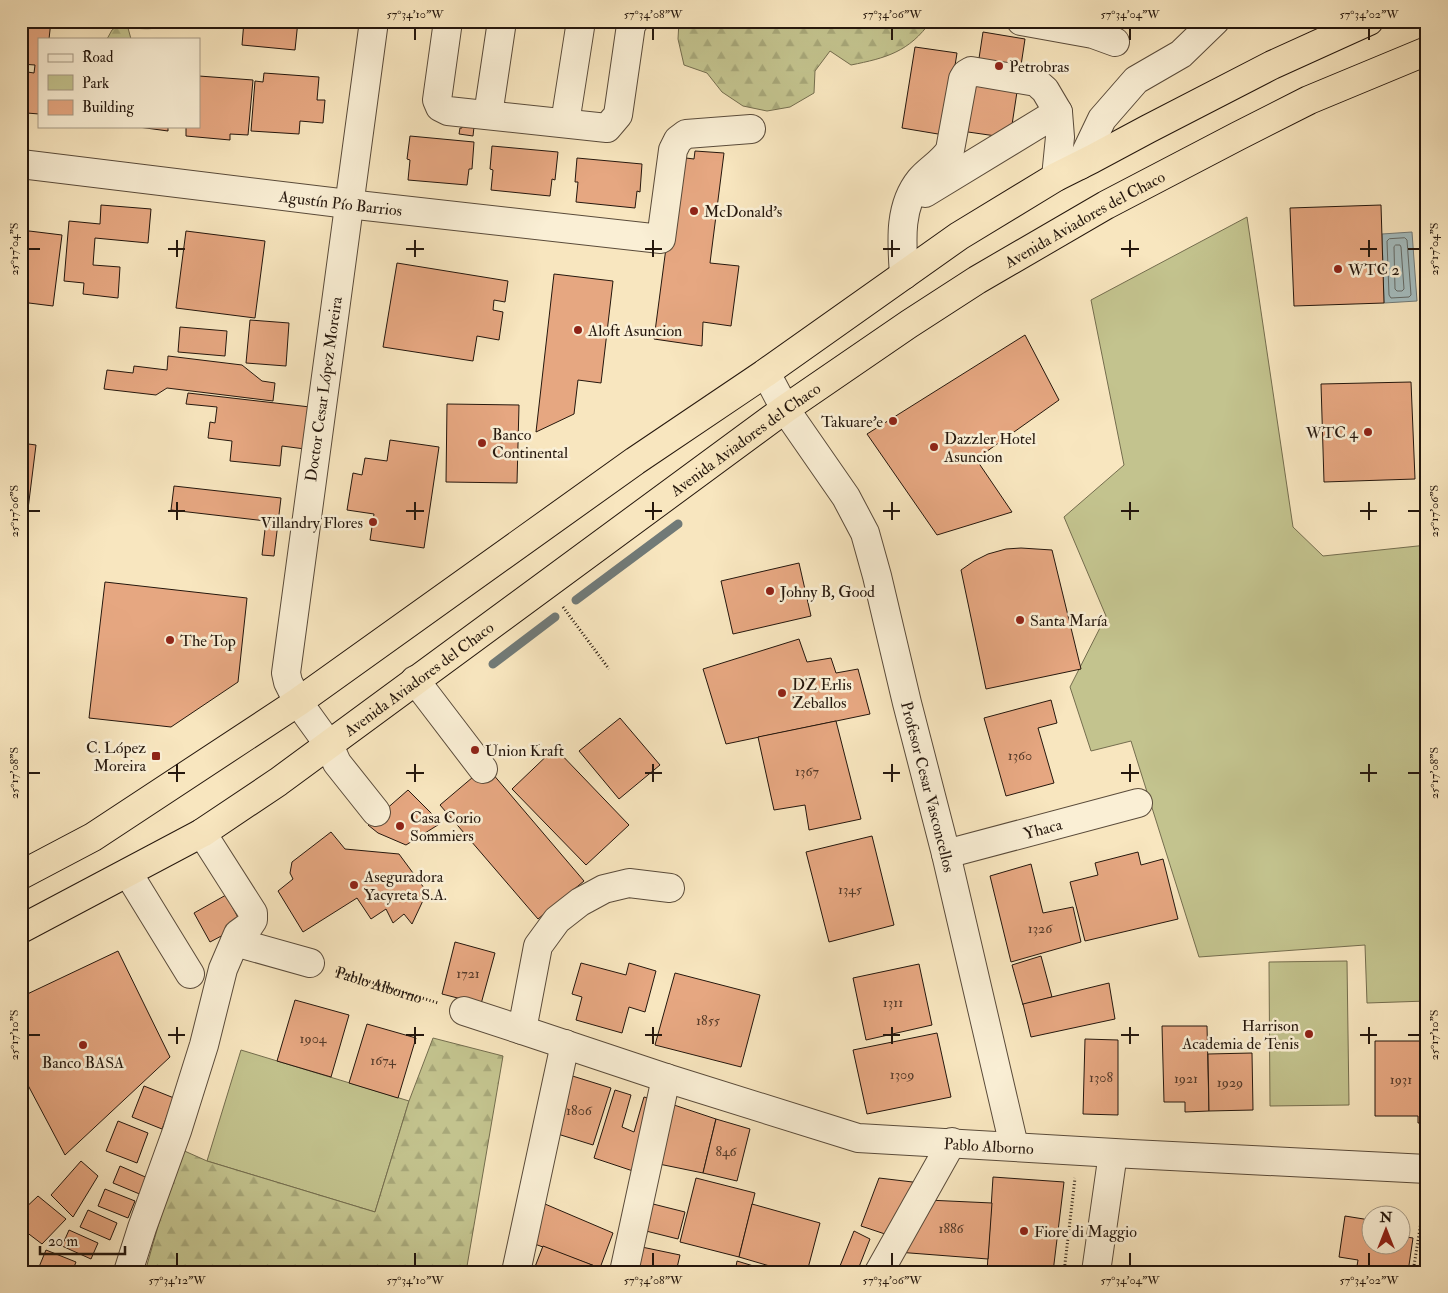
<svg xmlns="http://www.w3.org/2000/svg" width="1448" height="1293" font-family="'IM FELL Double Pica',serif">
<defs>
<pattern id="forest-firs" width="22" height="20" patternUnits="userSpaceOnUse" patternTransform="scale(1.25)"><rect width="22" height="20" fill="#c3c38e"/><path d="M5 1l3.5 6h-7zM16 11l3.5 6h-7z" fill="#a7a779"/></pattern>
</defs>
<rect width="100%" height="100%" fill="#f8e6bf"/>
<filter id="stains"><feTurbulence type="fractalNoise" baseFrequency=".004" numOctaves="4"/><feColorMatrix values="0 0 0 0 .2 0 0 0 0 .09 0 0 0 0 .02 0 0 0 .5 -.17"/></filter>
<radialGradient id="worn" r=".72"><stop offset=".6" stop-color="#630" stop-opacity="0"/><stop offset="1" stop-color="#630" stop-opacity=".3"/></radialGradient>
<!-- green -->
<g fill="#c3c38e" stroke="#746d4e">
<polygon points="1247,217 1293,527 1323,556 1427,545 1427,1001 1367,1003 1365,945 1199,957 1131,741 1091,751 1070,687 1106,616 1064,517 1124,465 1091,300"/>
<polygon points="1347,961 1349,1105 1270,1106 1269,962"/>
<polygon points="241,1050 409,1101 375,1212 207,1161"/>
</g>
<!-- forest -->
<g fill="url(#forest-firs)" stroke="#746d4e">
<path d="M124,21H170C160,32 141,28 128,28L131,39H107L112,30Z"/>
<path d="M679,21H931C909,52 886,58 851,65L830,51L815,71L814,93L790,107L767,111L743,106L722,92L707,73L684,65L678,39Z"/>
<polygon points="433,1038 503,1056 466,1272 145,1272 180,1149 207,1161 375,1212 409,1101"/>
</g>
<!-- water -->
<polygon fill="#a4bcbe" stroke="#717a77" points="1412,232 1417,301 1384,303 1382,234"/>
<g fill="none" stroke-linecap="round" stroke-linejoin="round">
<!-- shore -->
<g stroke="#646a66" stroke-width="1">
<polygon points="1405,238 1407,240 1411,295 1409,297 1391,298 1389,295 1387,241 1389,239"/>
<polygon points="1396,245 1400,245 1401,247 1404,289 1402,291 1397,291 1395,289 1394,247"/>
</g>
<!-- stream -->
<g stroke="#717a77" stroke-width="9">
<polyline points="576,600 678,524"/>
<polyline points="493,664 555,617"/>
</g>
</g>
<!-- building -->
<g fill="#e6a781" stroke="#25170d">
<polygon points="21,21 51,21 49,39 39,39 39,114 27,113 26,128 21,127 21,71 34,73 35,65 21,64 23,27"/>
<polygon points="244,21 298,21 295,50 242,45"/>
<polygon points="410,21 430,21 429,25 410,23"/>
<polygon points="983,32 1025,39 1010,138 940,128 945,94 973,98"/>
<polygon points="915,47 957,53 944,135 902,128"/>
<polygon points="264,73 319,77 317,100 325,100 323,123 300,121 299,134 251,131 255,81 263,82"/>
<polygon points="199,76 253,80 248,135 230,134 230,140 186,136 186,126 199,126"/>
<polygon points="131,126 168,126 168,131"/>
<polygon points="462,126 474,127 473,136 459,134 460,128 462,128"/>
<polygon points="410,136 474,142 472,169 469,169 467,185 408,180 410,160 407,159"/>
<polygon points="492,146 558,152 555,180 552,179 550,196 491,190 493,170 490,169"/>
<polygon points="695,151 724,153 710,263 739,266 731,326 703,322 702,346 654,339 678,157 694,159"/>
<polygon points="577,158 642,164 640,192 637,191 635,208 576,202 578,182 575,182"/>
<polygon points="101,205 151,209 148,243 95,238 93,265 120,267 118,298 83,294 84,283 64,281 69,221 100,224"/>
<polygon points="1381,205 1384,303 1294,306 1290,208"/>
<polygon points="21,230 62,235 53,306 21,302"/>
<polygon points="186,231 265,241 255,318 176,308"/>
<polygon points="397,263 508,281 505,302 494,300 493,310 503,312 499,340 477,336 473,361 383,347"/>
<polygon points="554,274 613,281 601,383 578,380 574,414 536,432"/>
<polygon points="250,320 289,323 286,366 246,363"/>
<polygon points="180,327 227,331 225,356 178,352"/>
<polygon points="1025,335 1059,400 976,459 1012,512 937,535 867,434"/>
<polygon points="168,356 242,365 262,381 275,383 273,401 167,388 156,395 104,389 107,370 133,373 134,366 167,370"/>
<polygon points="1411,382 1415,479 1324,482 1321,384"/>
<polygon points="188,393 310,407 305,449 282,446 280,466 230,461 232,441 208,438 210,422 215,423 217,407 186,404"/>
<polygon points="447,404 519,405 517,483 446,482"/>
<polygon points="390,440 439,447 424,548 370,540 374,514 347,510 353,473 362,475 365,458 387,461"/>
<polygon points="21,443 36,445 21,565"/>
<polygon points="174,486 281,498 274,556 262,555 266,521 171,510"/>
<polygon points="1021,548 1052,550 1081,669 986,689 961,570 974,561 988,554 1006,549"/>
<polygon points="799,563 811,616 733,634 721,581"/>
<polygon points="105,582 247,598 238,682 171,727 89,718"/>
<polygon points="799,639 807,662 831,658 836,673 858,669 870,714 726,744 703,669"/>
<polygon points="1051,700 1057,723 1038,728 1054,783 1006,796 984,718"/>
<polygon points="620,718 660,765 619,799 579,751"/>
<polygon points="836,721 861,819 809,830 805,805 774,810 758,737"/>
<polygon points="555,748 629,825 586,865 512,789"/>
<polygon points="486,766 584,881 538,919 440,805"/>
<polygon points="408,790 441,823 406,845 378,833 368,825"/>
<polygon points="331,832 345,849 399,854 427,892 412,924 404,914 393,923 386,909 371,919 357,898 303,932 278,891 293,879 290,873 292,862"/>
<polygon points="872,836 894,925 829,942 806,852"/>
<polygon points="1138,852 1141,865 1163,859 1178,919 1085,941 1070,882 1098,875 1095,863"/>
<polygon points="1031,864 1043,913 1073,907 1081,942 1011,962 990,876"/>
<polygon points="226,895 242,925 210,942 194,913"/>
<polygon points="455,942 495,953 481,1004 442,994"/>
<polygon points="118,951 170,1057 65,1155 21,1072 21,997"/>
<polygon points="1041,956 1052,997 1023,1005 1012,965"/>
<polygon points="581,963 626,975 629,963 656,971 645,1012 629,1007 622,1033 576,1020 582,997 572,994"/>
<polygon points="919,964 932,1025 866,1040 853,978"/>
<polygon points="675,973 760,995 741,1067 655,1045"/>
<polygon points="1109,983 1115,1019 1031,1037 1023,1004"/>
<polygon points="295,1000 349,1015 331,1077 277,1061"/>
<polygon points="367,1024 416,1038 398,1098 349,1083"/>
<polygon points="1162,1026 1207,1026 1209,1111 1185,1112 1185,1102 1164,1102"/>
<polygon points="937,1033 951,1097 867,1114 853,1050"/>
<polygon points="1085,1039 1118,1040 1118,1115 1083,1114"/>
<polygon points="1375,1041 1427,1041 1427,1123 1418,1123 1418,1116 1375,1116"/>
<polygon points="1252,1053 1253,1110 1209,1111 1208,1054"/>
<polygon points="566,1074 611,1088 593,1145 548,1131"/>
<polygon points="144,1086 174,1098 162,1129 132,1117"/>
<polygon points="615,1090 631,1095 622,1127 634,1132 644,1097 655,1100 639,1173 594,1158"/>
<polygon points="668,1103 716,1119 703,1173 654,1163"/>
<polygon points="716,1119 750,1129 737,1181 703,1173"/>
<polygon points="118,1121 148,1133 137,1163 106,1151"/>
<polygon points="81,1161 98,1176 73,1217 51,1195"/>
<polygon points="120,1166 150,1179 142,1195 113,1183"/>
<polygon points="993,1177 1064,1182 1053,1272 987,1272"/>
<polygon points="696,1178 755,1193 739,1257 680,1242"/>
<polygon points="879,1178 921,1183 891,1236 861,1226"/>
<polygon points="105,1189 135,1201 128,1218 98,1206"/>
<polygon points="38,1196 66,1219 42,1244 21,1228 21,1212"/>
<polygon points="927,1200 992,1203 988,1259 897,1252"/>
<polygon points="645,1202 685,1212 678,1239 638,1229"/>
<polygon points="545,1204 613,1233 600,1268 532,1243"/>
<polygon points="752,1204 820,1223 807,1272 790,1272 739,1257"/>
<polygon points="88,1210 117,1223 110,1240 80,1227"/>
<polygon points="1345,1216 1370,1220 1370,1246 1400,1246 1400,1236 1413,1238 1408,1272 1356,1272 1358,1260 1339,1257"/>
<polygon points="69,1230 98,1243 91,1259 62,1246"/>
<polygon points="854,1231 870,1239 857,1272 838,1271"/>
<polygon points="543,1246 600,1268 599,1272 533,1272"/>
<polygon points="637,1246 680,1255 676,1272 632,1272"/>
<polygon points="46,1250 76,1262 72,1272 51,1272 39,1267"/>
<polygon points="737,1261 760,1268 759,1272 735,1272"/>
</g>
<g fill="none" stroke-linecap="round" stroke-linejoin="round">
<defs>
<g id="minor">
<polyline points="374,21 286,673 288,682 298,702 329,745 337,763 376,812"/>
<polyline points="448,21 437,100 440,107 448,111 607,128 618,115 631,25 634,21"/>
<polyline points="1021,21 1093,34 1115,42"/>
<polyline points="488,115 502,21"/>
<polyline points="565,123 581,21"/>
<path id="s2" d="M21,164L348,204L661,239L673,150L678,140L686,134L751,129"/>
<polyline points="1080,165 1102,119 1136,80 1181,54 1215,21"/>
<polyline points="925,193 1058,112"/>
<path d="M904,275C902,244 898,207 920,180C929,169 942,163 950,150L963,79L966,74L971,71L1036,82L1045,90L1058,112L1060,137L1056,177"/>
<path id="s3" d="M766,373L785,409L846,497L865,533L877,576L907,703L946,854L1014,1146"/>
<polyline points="415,680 483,769"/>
<path id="s4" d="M946,854L1138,803"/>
<polyline points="128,873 190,974"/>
<polyline points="235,942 310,963"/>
<polyline points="464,1011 522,1030 538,946 557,920 580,902 604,889 629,883 670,888"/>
<path id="s5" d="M522,1030L666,1078L858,1138L1132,1154L1427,1169"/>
<polyline points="128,1272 142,1228 177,1131 204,1045 223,969 238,934 249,926 253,920 253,913 202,833"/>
<polyline points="516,1272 565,1044"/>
<polyline points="624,1272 666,1078"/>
<polyline points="879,1272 952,1142"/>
<polyline points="1096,1272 1113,1153"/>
</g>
<g id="highway">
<polyline points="21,875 93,837 298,702 635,461 764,374 959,236 1056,177 1092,159 1148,129 1272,65 1369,21"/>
<path id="s6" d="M21,929L202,833L278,782L785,409L909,324L977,280L1106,205L1238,136L1309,100L1427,51"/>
</g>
</defs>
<!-- minor casing -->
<use href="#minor" stroke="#5a4b3a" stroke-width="30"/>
<!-- highway casing -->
<use href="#highway" stroke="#25170d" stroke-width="30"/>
<!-- path -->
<g stroke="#25170d" stroke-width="3" stroke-dasharray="1 2.5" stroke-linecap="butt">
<polyline points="563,607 609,669"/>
<path id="s1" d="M336,971L438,1003"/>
<polyline points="1064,1272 1075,1178"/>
<polyline points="1413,1272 1425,1197"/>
</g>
<!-- minor -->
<use href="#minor" stroke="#faefd5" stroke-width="28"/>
<!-- highway -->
<use href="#highway" stroke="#f8e6bf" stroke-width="28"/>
</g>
<!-- ticks -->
<path fill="none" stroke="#25170d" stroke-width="2" d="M415,28V40M653,28V40M892,28V40M1130,28V40M1369,28V40M177,240V257M415,240V257M653,240V257M892,240V257M1130,240V257M1369,240V257M28,249H40M168,249H185M406,249H424M645,249H662M883,249H900M1121,249H1139M1360,249H1377M1408,249H1420M177,502V520M415,502V520M653,502V520M892,502V520M1130,502V520M1369,502V520M28,511H40M168,511H185M406,511H424M645,511H662M883,511H900M1121,511H1139M1360,511H1377M1408,511H1420M177,764V782M415,764V782M653,764V782M892,764V782M1130,764V782M1369,764V782M28,773H40M168,773H185M406,773H424M645,773H662M883,773H900M1121,773H1139M1360,773H1377M1408,773H1420M177,1027V1044M415,1027V1044M653,1027V1044M892,1027V1044M1130,1027V1044M1369,1027V1044M28,1035H40M168,1035H185M406,1035H424M645,1035H662M883,1035H900M1121,1035H1139M1360,1035H1377M1408,1035H1420M177,1253V1266M415,1253V1266M653,1253V1266M892,1253V1266M1130,1253V1266M1369,1253V1266"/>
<!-- markers -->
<g fill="#8f2418" stroke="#faefd5" stroke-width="2">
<circle cx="999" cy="66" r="5"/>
<circle cx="694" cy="211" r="5"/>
<circle cx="1338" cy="269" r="5"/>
<circle cx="578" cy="330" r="5"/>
<circle cx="893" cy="421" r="5"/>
<circle cx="1368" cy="432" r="5"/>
<circle cx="482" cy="443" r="5"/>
<circle cx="934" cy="447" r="5"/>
<circle cx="373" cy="522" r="5"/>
<circle cx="770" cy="591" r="5"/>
<circle cx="1020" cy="620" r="5"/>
<circle cx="170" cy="640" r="5"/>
<circle cx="782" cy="693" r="5"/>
<circle cx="475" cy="750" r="5"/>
<rect x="151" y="751" width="10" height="10" rx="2.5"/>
<circle cx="400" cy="826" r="5"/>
<circle cx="354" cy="885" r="5"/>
<circle cx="1309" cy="1034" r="5"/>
<circle cx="83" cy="1045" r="5"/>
<circle cx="1024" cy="1231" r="5"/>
</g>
<g text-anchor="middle" stroke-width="5" stroke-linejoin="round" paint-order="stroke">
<!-- number labels -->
<g font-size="14" fill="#553b2a">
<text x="1020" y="760">1360</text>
<text x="807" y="776">1367</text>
<text x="850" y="894">1345</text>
<text x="1040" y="933">1326</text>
<text x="468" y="978">1721</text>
<text x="893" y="1007">1311</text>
<text x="708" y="1025">1855</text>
<text x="313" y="1043">1904</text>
<text x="383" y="1065">1674</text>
<text x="902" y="1079">1309</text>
<text x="1101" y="1082">1308</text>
<text x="1186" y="1083">1921</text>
<text x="1401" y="1084">1931</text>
<text x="1230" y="1087">1929</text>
<text x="579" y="1115">1806</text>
<text x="726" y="1156">846</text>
<text x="951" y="1233">1886</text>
</g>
<!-- poi labels -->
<g font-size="16" fill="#25170d" stroke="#faefd5" text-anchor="start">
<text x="1009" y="72">Petrobras</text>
<text x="704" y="217">McDonald's</text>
<text x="1348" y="275">WTC 2</text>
<text x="588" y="336">Aloft Asuncion</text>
<text x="883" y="427" text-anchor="end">Takuare’e</text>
<text x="1358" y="438" text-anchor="end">WTC 4</text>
<text x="492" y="440">Banco<tspan x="492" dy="18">Continental</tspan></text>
<text x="944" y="444">Dazzler Hotel<tspan x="944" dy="18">Asuncion</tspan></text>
<text x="363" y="528" text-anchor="end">Villandry Flores</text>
<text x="780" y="597">Johny B, Good</text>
<text x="1030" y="626">Santa María</text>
<text x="180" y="646">The Top</text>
<text x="792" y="690">DZ Erlis<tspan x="792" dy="18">Zeballos</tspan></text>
<text x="146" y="753" text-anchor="end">C. López<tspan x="146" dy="18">Moreira</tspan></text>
<text x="485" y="756">Union Kraft</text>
<text x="410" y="823">Casa Corio<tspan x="410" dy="18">Sommiers</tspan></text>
<text x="364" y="882">Aseguradora<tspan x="364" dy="18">Yacyreta S.A.</tspan></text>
<text x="1299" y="1031" text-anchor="end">Harrison<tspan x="1299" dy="18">Academia de Tenis</tspan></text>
<text x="83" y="1068" text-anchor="middle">Banco BASA</text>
<text x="1034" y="1237">Fiore di Maggio</text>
</g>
<!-- street labels -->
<g font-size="16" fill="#25170d" stroke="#faefd5">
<text dy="6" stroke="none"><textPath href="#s2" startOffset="322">Agustín Pío Barrios</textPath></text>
<text dy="6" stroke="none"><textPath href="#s6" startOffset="1281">Avenida Aviadores del Chaco</textPath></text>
<text transform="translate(323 389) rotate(-82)" y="6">Doctor Cesar López Moreira</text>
<text dy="6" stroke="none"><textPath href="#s6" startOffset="876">Avenida Aviadores del Chaco</textPath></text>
<text dy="6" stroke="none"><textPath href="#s6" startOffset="471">Avenida Aviadores del Chaco</textPath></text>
<text dy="6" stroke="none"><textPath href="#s3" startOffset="450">Profesor Cesar Vasconcellos</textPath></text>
<text dy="6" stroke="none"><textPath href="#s4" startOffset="100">Yhaca</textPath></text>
<text dy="6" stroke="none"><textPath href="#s1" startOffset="45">Pablo Alborno</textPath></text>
<text dy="6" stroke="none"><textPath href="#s5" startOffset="484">Pablo Alborno</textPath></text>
</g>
</g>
<!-- margin -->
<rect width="1448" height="1293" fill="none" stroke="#f8e6bf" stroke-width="55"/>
<!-- legend -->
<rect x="38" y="38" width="162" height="90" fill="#faefd5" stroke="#a59985"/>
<rect x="48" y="54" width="25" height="8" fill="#faefd5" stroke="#a59985"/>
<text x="82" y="62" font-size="15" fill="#25170d">Road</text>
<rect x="48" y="75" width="25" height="15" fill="#c3c38e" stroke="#a59985"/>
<text x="82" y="88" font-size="15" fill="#25170d">Park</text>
<rect x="48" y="100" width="25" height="15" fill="#e6a781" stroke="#a59985"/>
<text x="82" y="112" font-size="15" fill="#25170d">Building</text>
<!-- north arrow -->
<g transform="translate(1386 1230)"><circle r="24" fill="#faefd5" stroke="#a59985"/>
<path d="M0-4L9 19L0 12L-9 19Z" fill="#8f2418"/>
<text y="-8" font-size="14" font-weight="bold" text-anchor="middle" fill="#25170d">N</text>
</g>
<!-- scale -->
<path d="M40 1246v8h85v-8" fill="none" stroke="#25170d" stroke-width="2.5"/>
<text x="48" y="1246" font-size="15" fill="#25170d" stroke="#faefd5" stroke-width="4" paint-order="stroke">20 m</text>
<rect x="28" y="28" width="1392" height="1238" fill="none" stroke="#25170d" stroke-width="2"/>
<g font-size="12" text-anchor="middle" fill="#25170d">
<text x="415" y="18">57°34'10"W</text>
<text x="653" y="18">57°34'08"W</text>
<text x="892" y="18">57°34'06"W</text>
<text x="1130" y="18">57°34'04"W</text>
<text x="1369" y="18">57°34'02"W</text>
<text transform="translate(14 249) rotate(-90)" y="4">25°17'04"S</text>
<text transform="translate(1434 249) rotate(-90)" y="4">25°17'04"S</text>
<text transform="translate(14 511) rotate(-90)" y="4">25°17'06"S</text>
<text transform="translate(1434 511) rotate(-90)" y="4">25°17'06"S</text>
<text transform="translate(14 773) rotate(-90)" y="4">25°17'08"S</text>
<text transform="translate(1434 773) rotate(-90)" y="4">25°17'08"S</text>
<text transform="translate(14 1035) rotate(-90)" y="4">25°17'10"S</text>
<text transform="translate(1434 1035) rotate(-90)" y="4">25°17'10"S</text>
<text x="177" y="1284">57°34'12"W</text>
<text x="415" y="1284">57°34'10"W</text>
<text x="653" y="1284">57°34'08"W</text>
<text x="892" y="1284">57°34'06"W</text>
<text x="1130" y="1284">57°34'04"W</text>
<text x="1369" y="1284">57°34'02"W</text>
</g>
<rect width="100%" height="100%" filter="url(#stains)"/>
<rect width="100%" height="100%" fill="url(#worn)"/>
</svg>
